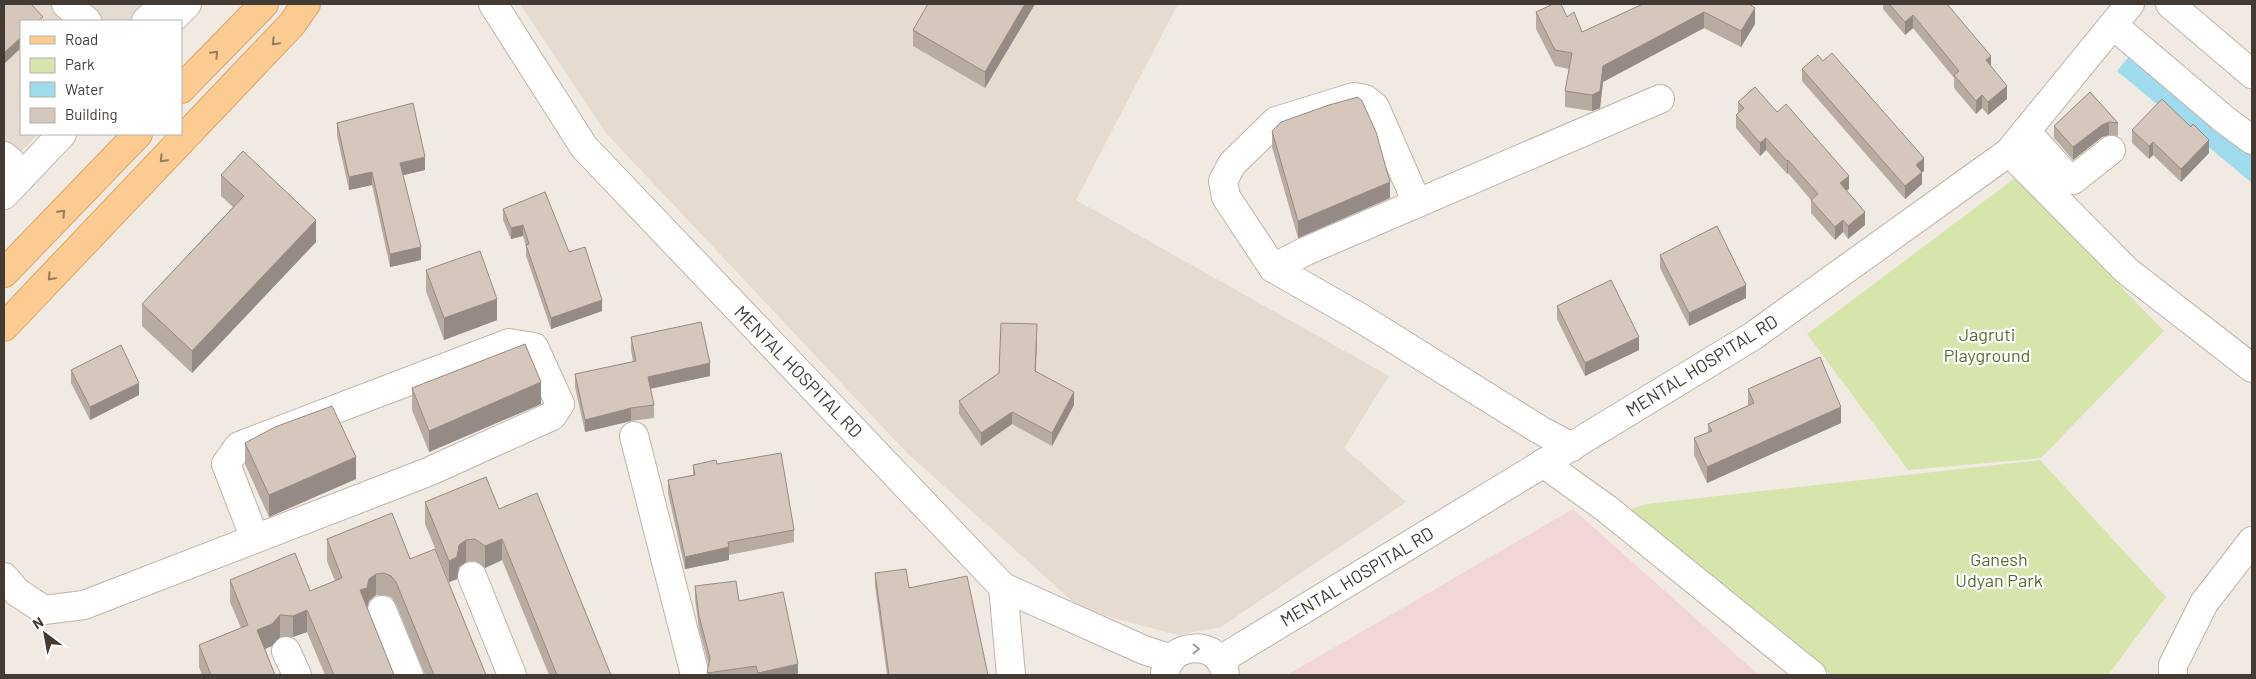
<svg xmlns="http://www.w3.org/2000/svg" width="2256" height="679" font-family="Barlow,sans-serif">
<rect width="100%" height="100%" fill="#f1eae3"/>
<!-- residential -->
<g fill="#e5dbd1">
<polygon points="4,4 163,4 146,21 21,21 21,134 38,134 4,169"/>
<polygon points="520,4 1178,4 1076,200 1389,376 1344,448 1406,502 1221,627 1177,635 1081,609 907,453 605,132"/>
</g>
<!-- medical -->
<polygon fill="#f2d6d7" points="1573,509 1759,675 1287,675"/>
<!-- green -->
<g fill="#d5e5ac">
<polygon points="2015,178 2164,331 2041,458 1908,470 1807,334"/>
<polygon points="2040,460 2166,597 2108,675 1831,675 1623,512 1646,504"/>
</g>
<!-- water -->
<polygon fill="#9fdbee" points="2131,54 2252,152 2252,183 2117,71"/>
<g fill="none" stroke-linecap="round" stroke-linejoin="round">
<defs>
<g id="minor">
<polyline points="66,4 87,21"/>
<polyline points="493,4 584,147 1003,587 1144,650 1171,659"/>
<polyline points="2170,4 2252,74"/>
<polyline points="146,21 163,4"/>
<polyline points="170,21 187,4"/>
<polyline points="2113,25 2225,120 2252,140"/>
<polyline points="2026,131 2068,178 2073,180 2111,150"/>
<polyline points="2009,152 2127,271 2252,368"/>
<polyline points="4,156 11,162"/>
<polyline points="4,195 62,134"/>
<polyline points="1273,268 1226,197 1223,181 1232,164 1276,121 1354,97 1365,99 1375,107 1417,203"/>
<polyline points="634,436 695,675"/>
<polyline points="1572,447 1540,430 1359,317 1273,268 1306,251 1660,99"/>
<polyline points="1543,463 1607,509 1812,675"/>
<polyline points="472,576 512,675"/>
<polyline points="4,577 17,592 44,610 84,605 428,472 552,416 560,404 534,347 509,343 239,446 226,464 255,539"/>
<polyline points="1003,587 1011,675"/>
<polyline points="382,610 409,675"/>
<polyline points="286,651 297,675"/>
<polyline points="1220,660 1753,336 2009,152 2130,4"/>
<path d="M1165,675C1167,640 1223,639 1225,675"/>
<polyline points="2173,675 2173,665 2204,603 2252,541"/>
</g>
<g id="major">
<polyline points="181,89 264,4"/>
<polyline points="4,273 138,134"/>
<polyline points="4,327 292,24 306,4"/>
</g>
</defs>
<!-- minor casing -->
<use href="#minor" stroke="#bfb3a9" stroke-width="30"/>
<!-- major casing -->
<use href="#major" stroke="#e0a561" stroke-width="30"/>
<!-- minor -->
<use href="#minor" stroke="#fff" stroke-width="28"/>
<!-- major -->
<use href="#major" stroke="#fccb91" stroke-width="28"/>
</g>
<!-- wall -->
<g fill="#b7aba2">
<polygon points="1035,4 985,88 913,46 913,30"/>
<polygon points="1749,4 1755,24 1741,47 1704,28 1603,82 1600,108 1592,111 1565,107 1565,91 1569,69 1555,66 1536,29 1536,12 1567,17 1582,32"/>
<polygon points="1883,4 1947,4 1991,66 2007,99 1988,115 1982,108 1976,114 1954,88 1954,78 1913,28 1905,35 1883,9"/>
<polygon points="1802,69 1924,171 1922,172 1922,184 1905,199 1802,81"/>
<polygon points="2090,92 2118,123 2118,136 2109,135 2102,137 2073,160 2054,138 2054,126"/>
<polygon points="1738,102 1777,112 1849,189 1846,191 1865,225 1848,239 1843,232 1835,240 1811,213 1811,200 1788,173 1787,174 1766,150 1760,156 1736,128 1736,115 1738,113"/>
<polygon points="337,123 425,170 403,175 421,260 390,267 372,185 349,190 337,136"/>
<polygon points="2132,130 2209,153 2181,182 2153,155 2149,159 2132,143"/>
<polygon points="1272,131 1390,198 1298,238 1272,147"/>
<polygon points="221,175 316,242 192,373 142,326 142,304 233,207 221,196"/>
<polygon points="503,209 569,252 602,311 551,329 526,256 526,246 523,236 511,239 503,220"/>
<polygon points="1660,255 1746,298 1689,326 1660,268"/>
<polygon points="426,270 497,320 444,340 426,291"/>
<polygon points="1557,306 1639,350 1585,376 1557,319"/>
<polygon points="631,337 710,376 650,389 654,405 654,418 631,421 585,432 575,387 575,374 633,362 631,350"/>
<polygon points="1037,337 1036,371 1074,405 1052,446 1012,424 981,446 959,414 959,401 999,373"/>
<polygon points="71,370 139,395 90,420 71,383"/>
<polygon points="412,388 541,404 429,452 412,410"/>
<polygon points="1748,389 1841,423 1707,483 1694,455 1694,438 1708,432 1708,424 1748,406"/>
<polygon points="245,443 356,479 269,517 245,464"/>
<polygon points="717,464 794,530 794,542 729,555 729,560 685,569 668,493 668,480 693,475 693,465"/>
<polygon points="425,502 499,509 611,675 549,675 502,560 485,568 475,561 466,562 459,567 457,579 449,582 425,524"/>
<polygon points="327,539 410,559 486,675 425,675 396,604 391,597 384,595 376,595 369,601 367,608 394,675 325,675 307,632 293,637 280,637 272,646 265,649 275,675 202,675 199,667 199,645 241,628 230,602 230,580 310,591 335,581 327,561"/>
<polygon points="875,573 909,588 988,675 887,675 875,586"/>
<polygon points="695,586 739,601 798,675 707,675 709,666 699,629 695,599"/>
</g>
<!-- shaded-wall -->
<g fill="#958b84">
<polygon points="1025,4 1035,4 985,88 985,72"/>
<polygon points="1755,8 1755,24 1741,47 1741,31"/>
<polygon points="1704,12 1704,28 1603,82 1600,108 1592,111 1592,95 1603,66"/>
<polygon points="1913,15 1913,28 1905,35 1905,22"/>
<polygon points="21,37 21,48 4,64 4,53"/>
<polygon points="1991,56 1991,69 1986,60"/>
<polygon points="2007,86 2007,99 1988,115 1988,102"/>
<polygon points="1982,95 1982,108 1976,114 1976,101"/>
<polygon points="2109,122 2109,135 2102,137 2073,160 2073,147 2102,125"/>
<polygon points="1766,138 1766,150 1760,156 1760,143"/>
<polygon points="2209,140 2209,153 2181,182 2181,169"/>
<polygon points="2153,142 2153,155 2149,159 2149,146"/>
<polygon points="425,157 425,170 400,176 400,163"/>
<polygon points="1924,158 1924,171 1922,172 1922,184 1905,199 1905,186 1916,165"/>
<polygon points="1788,160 1788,173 1787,174 1787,161"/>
<polygon points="372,172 372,185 349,190 349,177"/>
<polygon points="1849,176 1849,189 1840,196 1840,183"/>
<polygon points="1390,182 1390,198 1298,238 1298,221"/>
<polygon points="1865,212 1865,225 1848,239 1848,226"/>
<polygon points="316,220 316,242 192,373 192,351"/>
<polygon points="1843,220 1843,232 1835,240 1835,227"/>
<polygon points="523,225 523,236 511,239 511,228"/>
<polygon points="421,247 421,260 390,267 390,254"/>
<polygon points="1746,285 1746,298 1689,326 1689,313"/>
<polygon points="497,299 497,320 444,340 444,318"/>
<polygon points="602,300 602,311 551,329 551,318"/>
<polygon points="1037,324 1037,337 1035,384 1035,371"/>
<polygon points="1639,337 1639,350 1585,376 1585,363"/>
<polygon points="710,363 710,376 648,389 648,377"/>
<polygon points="541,382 541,404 429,452 429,431"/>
<polygon points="139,383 139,395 90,420 90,407"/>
<polygon points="1074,392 1074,405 1052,446 1052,433"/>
<polygon points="1841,407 1841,423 1707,483 1707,467"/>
<polygon points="631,408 631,421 585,432 585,420"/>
<polygon points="1012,412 1012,424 981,446 981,433"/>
<polygon points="356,457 356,479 269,517 269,495"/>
<polygon points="502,539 502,560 485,568 485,546"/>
<polygon points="466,540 466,562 459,567 457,579 449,582 449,561 459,545"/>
<polygon points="729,547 729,560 685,569 685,557"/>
<polygon points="376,574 376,595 369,601 367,609 360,590 369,579"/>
<polygon points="307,610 307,632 293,637 293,616"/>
<polygon points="280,615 280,637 272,646 257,652 257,630"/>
<polygon points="798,664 798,675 758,675 758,673"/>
</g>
<!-- building -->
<g fill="#d5c7bc" stroke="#958b84">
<polygon points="4,4 31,4 43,17 38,21 21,21 21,37 4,53"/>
<polygon points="928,4 1025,4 985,72 913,30"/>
<polygon points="1553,4 1561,4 1567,17 1574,12 1582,32 1643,4 1749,4 1755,8 1741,31 1704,12 1603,66 1600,91 1592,95 1565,91 1572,53 1555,50 1536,12"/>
<polygon points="1889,4 1947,4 1991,56 1986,60 2007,86 1988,102 1982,95 1976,101 1954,75 1959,71 1913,15 1905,22"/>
<polygon points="1832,53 1924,158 1916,165 1922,172 1905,186 1802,69 1818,55 1823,61"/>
<polygon points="1755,87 1777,112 1786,104 1849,176 1840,183 1865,212 1848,226 1843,220 1835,227 1811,200 1818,194 1788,160 1787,161 1766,138 1760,143 1736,115 1744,108 1738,102"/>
<polygon points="2090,92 2118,123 2109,122 2102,125 2073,147 2054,126"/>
<polygon points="1358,97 1362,101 1376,132 1390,182 1298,221 1272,131 1281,122 1329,105"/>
<polygon points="2162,99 2191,127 2193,124 2209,140 2181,169 2153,142 2149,146 2132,130"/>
<polygon points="413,103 425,157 400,163 421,247 390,254 372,172 349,177 337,123"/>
<polygon points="243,151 316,220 192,351 142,304 244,196 221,175"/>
<polygon points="545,192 569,252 585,247 602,300 551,318 526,245 529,244 523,225 511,228 503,209"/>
<polygon points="1717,226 1746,285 1689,313 1660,255"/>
<polygon points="480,251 497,299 444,318 426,270"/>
<polygon points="1611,280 1639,337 1585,363 1557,306"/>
<polygon points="701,322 710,363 648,377 654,405 631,408 585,420 575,374 636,361 631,337"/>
<polygon points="1001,323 1037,324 1035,371 1074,392 1052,433 1012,412 981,433 959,401 999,373"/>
<polygon points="525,344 541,382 429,431 412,388"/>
<polygon points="121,345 139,383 90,407 71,370"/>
<polygon points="1820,357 1841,407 1707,467 1694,438 1712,431 1708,424 1754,403 1748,389"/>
<polygon points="332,406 356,457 269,495 245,443 275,427"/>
<polygon points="781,453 794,530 728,542 729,547 685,557 668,480 695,475 693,465 716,460 717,464"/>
<polygon points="486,477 499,509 537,493 611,675 557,675 502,539 485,546 475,539 466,540 459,545 457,557 449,561 425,502"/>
<polygon points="392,513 410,559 435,549 486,675 434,675 396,582 391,576 384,573 376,574 369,579 367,588 360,590 394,675 334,675 307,610 293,616 280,615 272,624 257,630 275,675 211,675 199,645 248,625 230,580 295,553 310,591 342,578 327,539"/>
<polygon points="906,569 909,588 967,576 988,675 889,675 875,573"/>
<polygon points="736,581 739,601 783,592 798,664 758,673 756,666 707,673 710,658 699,616 695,586"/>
</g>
<!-- one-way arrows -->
<defs><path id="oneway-chevron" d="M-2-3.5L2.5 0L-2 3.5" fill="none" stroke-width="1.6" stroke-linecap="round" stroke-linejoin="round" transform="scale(1.25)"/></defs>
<g stroke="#967b5d">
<use href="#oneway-chevron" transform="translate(275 42) rotate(134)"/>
<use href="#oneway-chevron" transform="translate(215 54) rotate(-46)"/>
<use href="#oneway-chevron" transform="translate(163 159) rotate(134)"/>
<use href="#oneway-chevron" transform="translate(62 213) rotate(-46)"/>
<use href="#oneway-chevron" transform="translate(51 277) rotate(134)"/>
</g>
<use stroke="#a09c99" href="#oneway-chevron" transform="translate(1196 649) rotate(1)"/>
<g text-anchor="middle" stroke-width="4.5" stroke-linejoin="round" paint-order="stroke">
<!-- park labels -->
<g font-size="18" fill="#517229" stroke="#fff">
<text x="1987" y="341">Jagruti<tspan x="1987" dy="21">Playground</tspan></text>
<text x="1999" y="566">Ganesh<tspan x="1999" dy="21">Udyan Park</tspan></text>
</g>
<!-- street labels -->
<g font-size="18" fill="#423a33" stroke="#fff">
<text transform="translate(1702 366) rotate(-32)" y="6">MENTAL HOSPITAL RD</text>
<text transform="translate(798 372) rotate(46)" y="6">MENTAL HOSPITAL RD</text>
<text transform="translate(1357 577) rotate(-31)" y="6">MENTAL HOSPITAL RD</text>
</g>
</g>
<!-- border -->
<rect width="2256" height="679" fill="none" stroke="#423a33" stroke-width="10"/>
<!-- legend -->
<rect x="20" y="20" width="162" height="115" fill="#ffffff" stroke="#b3b0ad"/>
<rect x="30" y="36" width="25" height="8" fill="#fccb91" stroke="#b3b0ad"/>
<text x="65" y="45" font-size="15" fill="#423a33">Road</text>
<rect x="30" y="58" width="25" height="15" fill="#d5e5ac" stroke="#b3b0ad"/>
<text x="65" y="70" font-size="15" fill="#423a33">Park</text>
<rect x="30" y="82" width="25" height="15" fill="#9fdbee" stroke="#b3b0ad"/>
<text x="65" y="95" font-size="15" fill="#423a33">Water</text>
<rect x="30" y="108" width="25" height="15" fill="#d5c7bc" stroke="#b3b0ad"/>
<text x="65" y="120" font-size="15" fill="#423a33">Building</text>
<!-- north arrow -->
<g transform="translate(45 634) rotate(328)" stroke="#ffffff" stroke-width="4" paint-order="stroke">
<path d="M0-4L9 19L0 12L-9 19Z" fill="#423a33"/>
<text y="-8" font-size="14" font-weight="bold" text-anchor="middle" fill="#423a33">N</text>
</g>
</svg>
